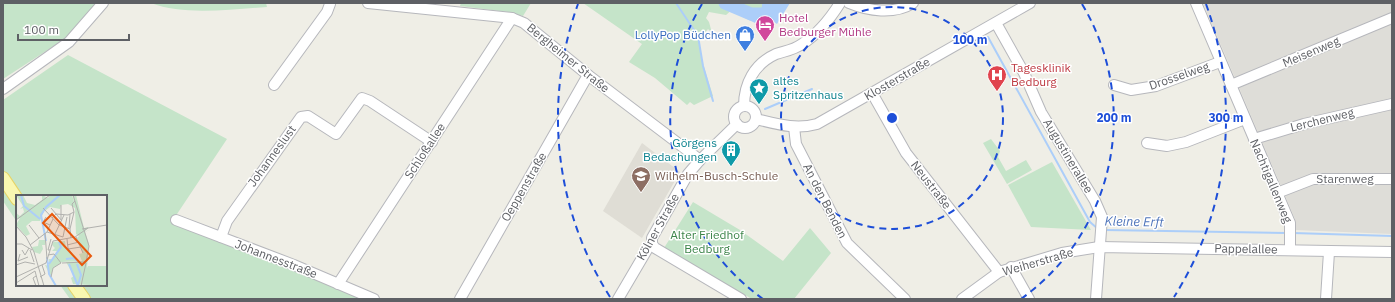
<svg xmlns="http://www.w3.org/2000/svg" width="1395" height="302" font-family="'IBM Plex Sans',sans-serif">
<rect width="100%" height="100%" fill="#efeee6"/>
<!-- industrial -->
<polygon fill="#deddd8" points="1203,3 1392,3 1392,234 1295,230 1295,219"/>
<!-- education -->
<polygon fill="#dfddd5" points="642,143 680,172 642,238 603,211"/>
<!-- green -->
<g fill="#c5e4c9">
<polygon points="3,3 98,3 66,38 3,79"/>
<path d="M151,3H266L267,7C232,9 184,16 151,3Z"/>
<polygon points="461,3 531,3 523,16 508,12 460,6"/>
<path d="M583,3H762V8C753,16 744,9 734,8L726,15L709,12L706,18L709,22L712,33L708,29L699,40L701,57L713,96L694,105L690,102L687,105L655,78L629,62L642,44Z"/>
<polygon points="68,55 227,139 173,220 262,255 362,299 88,299 79,285 106,285 106,196 19,196 3,171 3,100"/>
<polygon points="991,139 1000,151 998,157 1006,171 1026,160 1032,170 1007,184 983,143"/>
<polygon points="1052,162 1091,230 1031,227 1008,185"/>
<polygon points="3,186 17,207 17,222 3,201"/>
<polygon points="693,202 740,230 783,261 810,228 831,253 794,299 752,299 664,248"/>
<polygon points="60,285 69,285 79,299 70,299"/>
</g>
<!-- water -->
<polygon fill="#accef9" points="762,3 790,3 777,24 761,13 755,23 731,11 734,8 757,12 762,8"/>
<g fill="none" stroke-linecap="round" stroke-linejoin="round">
<!-- stream -->
<g stroke="#accef9" stroke-width="2">
<polyline points="183,3 203,3"/>
<polyline points="676,3 698,36 703,66 713,101"/>
<polyline points="988,37 1090,222 1098,229"/>
<polyline points="765,109 812,89"/>
<polyline points="1105,230 1286,233"/>
<polyline points="1293,233 1392,236"/>
</g>
<!-- river -->
<polyline stroke="#accef9" stroke-width="13" points="725,3 751,14 765,14 772,3"/>
<defs>
<g id="minor">
<polyline points="368,3 512,18 524,23 588,75 700,160"/>
<path d="M849,3C868,11 894,15 913,3"/>
<polyline points="1196,3 1290,223 1290,250"/>
<polyline points="996,23 1024,73 1041,112 1095,201 1102,217 1096,299"/>
<polyline points="274,85 327,12 330,4"/>
<polyline points="1114,85 1131,90 1156,86 1220,62"/>
<polyline points="1231,85 1392,18"/>
<polyline points="3,89 69,42 103,3"/>
<polyline points="872,93 906,153 999,272"/>
<path d="M744,106C744,84 754,64 776,54C785,51 794,50 802,44C818,34 830,19 840,3"/>
<circle cx="745" cy="117" r="11"/>
<path d="M756,119C777,124 796,130 817,124L1030,3"/>
<polyline points="794,127 796,144 847,243 905,299"/>
<polyline points="1254,139 1304,124 1392,104"/>
<polyline points="1147,143 1167,146 1186,142 1245,119"/>
<polyline points="1277,193 1313,179 1392,179"/>
<polyline points="176,220 294,265 374,299"/>
<polyline points="221,237 227,221 301,117 308,116 336,134 362,98 370,101 432,142"/>
<polyline points="652,244 655,248 741,299"/>
<polyline points="1011,267 1029,299"/>
<polyline points="338,284 512,18"/>
<polyline points="460,299 588,75"/>
<polyline points="618,299 648,248 652,244 652,238 688,174 700,160 737,124"/>
<polyline points="962,299 999,272 1062,253 1099,247 1392,252"/>
<polyline points="1326,299 1329,252"/>
</g>
<g id="major">
<polyline points="3,178 17,199"/>
<polyline points="74,285 84,299"/>
</g>
</defs>
<!-- minor casing -->
<use href="#minor" stroke="#b6b7bc" stroke-width="12"/>
<!-- major casing -->
<use href="#major" stroke="#e7d467" stroke-width="14"/>
<!-- minor -->
<use href="#minor" stroke="#fff" stroke-width="10"/>
<!-- major -->
<use href="#major" stroke="#f9f7b1" stroke-width="12"/>
</g>
<!-- distance rings -->
<g fill="none" stroke="#1d4ed8" stroke-width="2" stroke-dasharray="7 5">
<circle cx="892" cy="118" r="111"/>
<path d="M763 299A222 222 0 0 1 702 4M1082 4A222 222 0 0 1 1021 299"/>
<path d="M610 297A334 334 0 0 1 578 4M1206 4A334 334 0 0 1 1174 297"/>
</g>
<!-- icons -->
<defs>
<symbol id="hotel-pin" viewBox="-11 -11 22 30"><path d="M0 17L-7.5 6A9.5 9.5 0 1 1 7.5 6Z" fill="#d1479c" stroke="#fff"/><path d="M-6-4.5h1.5V1H6V5H4.5V3h-9V5H-6ZM-4 0a1.8 1.8 0 1 1 3.6 0ZM.5 0V-2.5h3Q6-2.5 6 0Z" fill="#fff"/></symbol>
<symbol id="shop-pin" viewBox="-11 -11 22 30"><path d="M0 17L-7.5 6A9.5 9.5 0 1 1 7.5 6Z" fill="#3f7fe0" stroke="#fff"/><path d="M-5-2.5h2.3a2.7 3.5 0 0 1 5.4 0H5L5.5 6h-11ZM-1.5-2.5h3a1.5 2.3 0 0 0-3 0Z" fill="#fff"/></symbol>
<symbol id="hospital-pin" viewBox="-11 -11 22 30"><path d="M0 17L-7.5 6A9.5 9.5 0 1 1 7.5 6Z" fill="#e0444e" stroke="#fff"/><path d="M-5-5h3v3.5h4V-5h3V5h-3V1.5h-4V5h-3Z" fill="#fff"/></symbol>
<symbol id="sight-pin" viewBox="-11 -11 22 30"><path d="M0 17L-7.5 6A9.5 9.5 0 1 1 7.5 6Z" fill="#0f9aa8" stroke="#fff"/><path d="M0-6L1.8-2.2L6-1.7L2.9 1.2L3.7 5.4L0 3.3L-3.7 5.4L-2.9 1.2L-6-1.7L-1.8-2.2Z" fill="#fff"/></symbol>
<symbol id="building-pin" viewBox="-11 -11 22 30"><path d="M0 17L-7.5 6A9.5 9.5 0 1 1 7.5 6Z" fill="#0f9aa8" stroke="#fff"/><path d="M-4-6H4V6H1V3H-1V6H-4ZM-2.5-4.3h1.7v1.8h-1.7ZM.8-4.3h1.7v1.8H.8ZM-2.5-1h1.7V.8h-1.7ZM.8-1h1.7V.8H.8Z" fill="#fff"/></symbol>
<symbol id="school-pin" viewBox="-11 -11 22 30"><path d="M0 17L-7.5 6A9.5 9.5 0 1 1 7.5 6Z" fill="#8d6e63" stroke="#fff"/><path d="M0-5L7-2L0 1L-7-2ZM-4 1L0 2.5L4 1V4Q0 6-4 4Z" fill="#fff"/></symbol>
</defs>
<g fill-rule="evenodd">
<use href="#hotel-pin" x="754" y="14" width="22" height="30"/>
<use href="#shop-pin" x="734" y="24" width="22" height="30"/>
<use href="#hospital-pin" x="986" y="64" width="22" height="30"/>
<use href="#sight-pin" x="748" y="77" width="22" height="30"/>
<use href="#building-pin" x="720" y="139" width="22" height="30"/>
<use href="#school-pin" x="630" y="165" width="22" height="30"/>
</g>
<g text-anchor="middle" stroke-width="3" stroke-linejoin="round" paint-order="stroke">
<!-- hotel labels -->
<g font-size="12" fill="#b23c85" stroke="#fff" text-anchor="start">
<text x="779" y="22">Hotel<tspan x="779" dy="14">Bedburger Mühle</tspan></text>
</g>
<!-- shop labels -->
<g font-size="12" fill="#366cbe" stroke="#fff" text-anchor="end">
<text x="731" y="39">LollyPop Büdchen</text>
</g>
<!-- street labels -->
<g font-size="12" fill="#5e6065" stroke="#fff">
<text transform="translate(1311 52) rotate(-23)" y="4">Meisenweg</text>
<text transform="translate(568 58) rotate(39)" y="4">Bergheimer Straße</text>
<text transform="translate(1179 76) rotate(-19)" y="4">Drosselweg</text>
<text transform="translate(897 79) rotate(-30)" y="4">Klosterstraße</text>
<text transform="translate(1322 120) rotate(-14)" y="4">Lerchenweg</text>
<text transform="translate(425 151) rotate(-57)" y="4">Schloßallee</text>
<text transform="translate(272 156) rotate(-54)" y="4">Johanneslust</text>
<text transform="translate(1068 156) rotate(59)" y="4">Augustinerallee</text>
<text x="1345" y="183">Starenweg</text>
<text transform="translate(1271 181) rotate(67)" y="4">Nachtigallenweg</text>
<text transform="translate(931 185) rotate(52)" y="4">Neustraße</text>
<text transform="translate(524 187) rotate(-60)" y="4">Oeppenstraße</text>
<text transform="translate(825 201) rotate(63)" y="4">An den Benden</text>
<text transform="translate(658 227) rotate(-61)" y="4">Kölner Straße</text>
<text transform="translate(1246 249) rotate(1)" y="4">Pappelallee</text>
<text transform="translate(276 259) rotate(21)" y="4">Johannesstraße</text>
<text transform="translate(1038 262) rotate(-16)" y="4">Weiherstraße</text>
</g>
<!-- health labels -->
<g font-size="12" fill="#be3a42" stroke="#fff" text-anchor="start">
<text x="1011" y="72">Tagesklinik<tspan x="1011" dy="14">Bedburg</tspan></text>
</g>
<!-- culture labels -->
<g font-size="12" fill="#0d838f" stroke="#fff" text-anchor="start">
<text x="773" y="85">altes<tspan x="773" dy="14">Spritzenhaus</tspan></text>
<text x="717" y="147" text-anchor="end">Görgens<tspan x="717" dy="14">Bedachungen</tspan></text>
</g>
<!-- education labels -->
<g font-size="12" fill="#785e54" stroke="#fff" text-anchor="start">
<text x="655" y="180">Wilhelm-Busch-Schule</text>
</g>
<!-- park labels -->
<g font-size="12" fill="#3d854a" stroke="#fff">
<text x="707" y="239">Alter Friedhof<tspan x="707" dy="14">Bedburg</tspan></text>
</g>
<!-- water labels -->
<g font-size="13" font-style="italic" fill="#5076bb" stroke="#fff">
<text transform="translate(1134 221) rotate(1)" y="5">Kleine Erft</text>
</g>
</g>
<!-- overview -->
<g transform="translate(16 195)">
<rect width="91" height="91" fill="#efeee6"/>
<path d="M0,0H7L11,8L19,10L26,5V0L32,3L34,0H56L58,7L57,0H60L68,33L73,32L68,37L76,34L69,37L73,49L71,73L72,71H90L91,65V91L57,89L55,83L58,81L50,67L66,66L63,59L67,58L61,43L63,41L60,39L59,13L52,9L45,10L44,14L34,12L30,15V11L24,26H16L10,31L14,39L10,41L0,30L4,23L0,25V18L4,21L8,17L7,13L4,14L7,11ZM23,45H30L29,50H26L27,54L24,59L18,57L16,52L22,51ZM49,46L50,54L62,66L46,67L37,73L35,82L29,70L33,71V64H36L41,56H36L39,53L36,50L37,47Z" fill="#c5e4c9"/>
<path fill="none" stroke="#accef9" stroke-width="2" d="M5,0L8,11L24,24M30,46L25,20L30,12L44,0M31,62L33,79L40,91M50,64L58,63L61,66M33,69L45,52L43,47M53,69L62,91M61,69L65,80L62,90"/>
<path fill="none" stroke="#b1b1ae" stroke-width="1" d="M57,0L73,51L70,67M27,13L43,30L54,34M35,13L46,26M30,22L27,27L34,30M36,23L40,19L52,20L58,17M0,25L34,0M45,25V10M13,30L23,43M0,31L10,42L18,57L28,91M53,33L54,19M66,34L91,30M31,37L47,42M31,37L37,24M29,38L31,64M39,39L48,20M47,42L51,22M60,42L67,58M55,43L54,34L58,17L56,9L59,6M51,44L52,53L58,62M0,49H6L16,55M14,50L31,37M51,50L63,47M52,54L65,52M6,55L9,60L13,53M14,55L18,67M34,55H32L35,44M4,59L2,66L12,62M32,60L38,59L45,68M46,68L69,67M0,70L9,67L19,69M19,76L23,91M0,82L30,68L37,46L59,42L72,33M24,82L29,79L26,70M35,82L37,73L45,68M0,88L19,76M20,91L17,83L20,81M65,91L70,68"/>
<path fill="#e8590c" fill-opacity="0.15" stroke="#e8590c" stroke-width="2" d="M36,19L75,61L66,70L27,28Z"/>
<rect width="91" height="91" fill="none" stroke="#5e6065" stroke-width="2"/>
</g>
<circle cx="892" cy="118" r="6" fill="#1d4ed8" stroke="#fff" stroke-width="2"/>
<g font-size="12" text-anchor="middle" font-weight="bold" fill="#1d4ed8" stroke="#fff" stroke-width="3" stroke-linejoin="round" paint-order="stroke">
<text x="970" y="44">100 m</text>
<text x="1114" y="122">200 m</text>
<text x="1226" y="122">300 m</text>
</g>
<!-- border -->
<rect width="1395" height="302" fill="none" stroke="#5e6065" stroke-width="8"/>
<!-- scale -->
<path d="M18 34v6h111v-6" fill="none" stroke="#5e6065" stroke-width="2"/>
<text x="24" y="34" font-size="12" fill="#5e6065" stroke="#ffffff" stroke-width="3" paint-order="stroke">100 m</text>
</svg>
